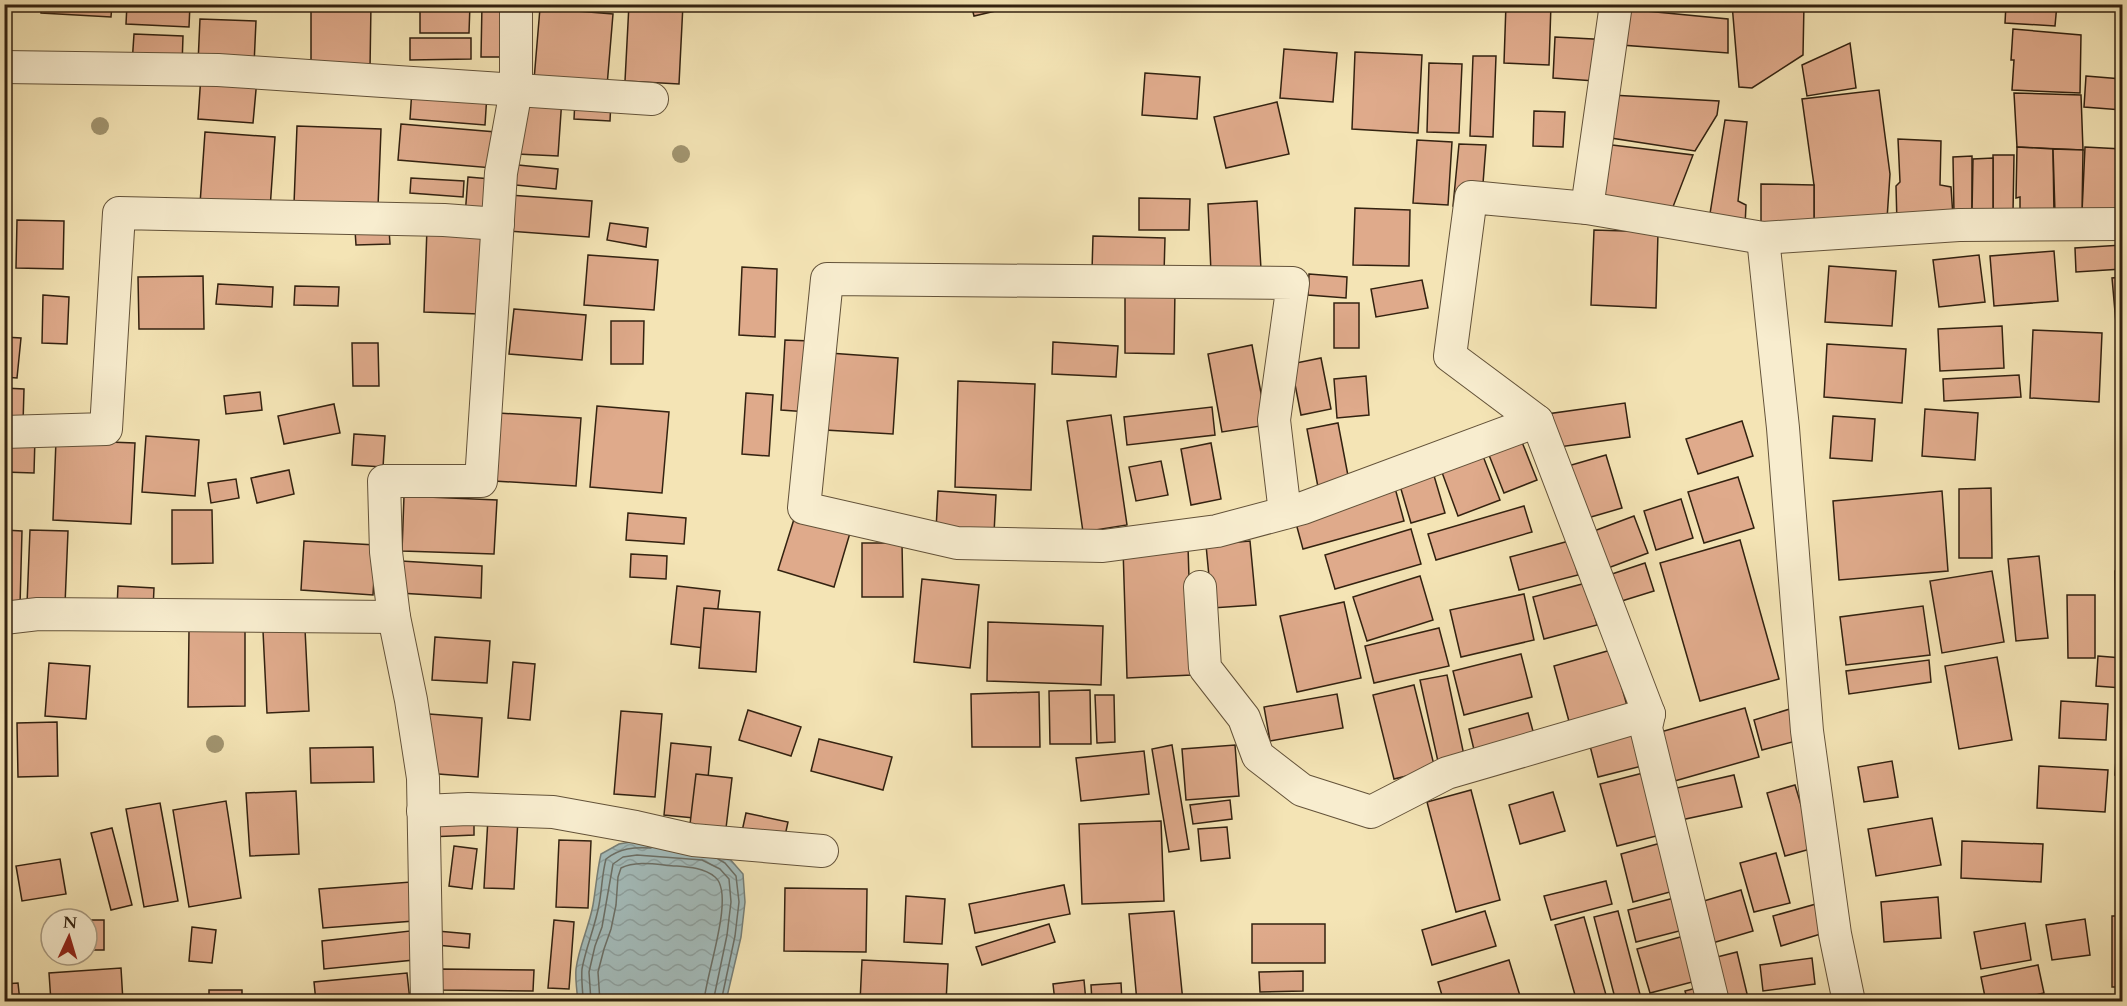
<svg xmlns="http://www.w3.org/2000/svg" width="2127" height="1006" font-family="Cardo,serif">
<defs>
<pattern id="water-waves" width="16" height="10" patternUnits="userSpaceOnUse" patternTransform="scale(1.5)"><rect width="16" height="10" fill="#a3bbba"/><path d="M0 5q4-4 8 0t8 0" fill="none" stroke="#8da09f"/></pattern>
</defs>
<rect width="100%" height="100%" fill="#f4e4b5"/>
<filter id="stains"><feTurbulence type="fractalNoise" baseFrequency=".00333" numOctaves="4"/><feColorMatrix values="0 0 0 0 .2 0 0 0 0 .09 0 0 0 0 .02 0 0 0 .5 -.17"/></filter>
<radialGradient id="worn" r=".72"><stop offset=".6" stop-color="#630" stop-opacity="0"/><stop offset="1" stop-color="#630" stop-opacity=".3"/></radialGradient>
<!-- water -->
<path fill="url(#water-waves)" stroke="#767e76" stroke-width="1.5" d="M636,841L729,858L743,874L745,902L741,937L726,1001L578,1002C577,991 575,979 576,969C579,946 589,927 593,905C596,887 597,871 601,854L619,844Z"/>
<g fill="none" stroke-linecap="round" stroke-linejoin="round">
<!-- shore -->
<g stroke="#6b6e65" stroke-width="1.5">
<polyline points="718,859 725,863 736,876 739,902 735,936 721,1002"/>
<path d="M583,1002C583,991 581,979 582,969C586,947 595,927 599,905C602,889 602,874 606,859C620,848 634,847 651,848"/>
<polyline points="591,1002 589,972 595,946 602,927 613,864 623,857 637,855 702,860 720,869 729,879 731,902 727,935 713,1002"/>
<path d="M600,1002L598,972L604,949L611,929L616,905L618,877L621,868C637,860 659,865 676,866C689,867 704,868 715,877C736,894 705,977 704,1002"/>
</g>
</g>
<!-- building -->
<g fill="#dfaa8b" stroke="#332210" stroke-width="1.5">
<polygon points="41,4 112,4 111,17 41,13"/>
<polygon points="127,4 190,4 189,27 126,24"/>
<polygon points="311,4 371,4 370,69 311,67"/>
<polygon points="420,4 470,4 469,33 420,33"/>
<polygon points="482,4 507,4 506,57 481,57"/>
<polygon points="629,4 683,4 679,84 625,81"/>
<polygon points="971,4 1025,4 974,16"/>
<polygon points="1506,4 1551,4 1549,65 1504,63"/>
<polygon points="1732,4 1804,4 1803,55 1752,88 1739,87"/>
<polygon points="2006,4 2057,4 2055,26 2005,23"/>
<polygon points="540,8 613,14 607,86 534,80"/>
<polygon points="1625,9 1728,19 1728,53 1621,45"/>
<polygon points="200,19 256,21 254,65 198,63"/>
<polygon points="2013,29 2081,35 2080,93 2012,90 2014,60 2011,60"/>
<polygon points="134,34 183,36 182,66 132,64"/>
<polygon points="1555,37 1612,40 1609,82 1553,78"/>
<polygon points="410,38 471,38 471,59 410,60"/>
<polygon points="1850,43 1856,88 1807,96 1802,65"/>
<polygon points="1284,49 1337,53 1333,102 1280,98"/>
<polygon points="1355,52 1422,55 1418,133 1352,129"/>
<polygon points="1473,56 1496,56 1493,137 1470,136"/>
<polygon points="1429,63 1462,64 1459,133 1427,132"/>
<polygon points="1145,73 1200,77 1197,119 1142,115"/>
<polygon points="201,75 257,79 253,123 198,119"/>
<polygon points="2086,76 2122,79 2122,110 2084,107"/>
<polygon points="412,89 487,94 485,125 410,119"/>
<polygon points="1879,90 1890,174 1887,219 1814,225 1814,185 1802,99"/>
<polygon points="2014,93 2081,95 2083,150 2017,147"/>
<polygon points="1611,95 1719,101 1717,115 1695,151 1611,138"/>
<polygon points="521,96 562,98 558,156 517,154"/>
<polygon points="575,100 611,101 610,121 574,119"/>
<polygon points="1277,102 1289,154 1226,168 1214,117"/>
<polygon points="1534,111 1565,112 1563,147 1533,146"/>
<polygon points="1725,120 1747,122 1738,201 1746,205 1745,226 1709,220"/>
<polygon points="401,124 496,132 493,168 398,160"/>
<polygon points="297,126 381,129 378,207 294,204"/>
<polygon points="205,132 275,137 270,209 200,204"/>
<polygon points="1898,139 1941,141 1940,185 1951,187 1953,217 1897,224 1896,186 1900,182"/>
<polygon points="1417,140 1452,142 1448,205 1413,203"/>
<polygon points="1459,144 1486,145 1481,209 1453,206"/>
<polygon points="1604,144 1693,155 1671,212 1596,195"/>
<polygon points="2017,147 2053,149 2054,216 2020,215 2020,197 2016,198"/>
<polygon points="2085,147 2122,149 2122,211 2082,212"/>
<polygon points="2053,149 2083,150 2082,212 2055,213"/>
<polygon points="1993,155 2014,155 2013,213 1993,213"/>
<polygon points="1972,156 1972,213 1954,214 1953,157"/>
<polygon points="1993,158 1993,213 1972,213 1973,159"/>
<polygon points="508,164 558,169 556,189 506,184"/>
<polygon points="468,177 491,179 487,218 465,216"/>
<polygon points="411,178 464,181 463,197 410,193"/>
<polygon points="1761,184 1814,185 1814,225 1761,225"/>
<polygon points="509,195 592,201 589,237 507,231"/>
<polygon points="1139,198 1190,199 1189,230 1139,230"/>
<polygon points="1257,201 1261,269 1211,272 1208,204"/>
<polygon points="1355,208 1410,210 1409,266 1353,265"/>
<polygon points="17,220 64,221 63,269 16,268"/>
<polygon points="610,223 648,228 646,247 607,240"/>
<polygon points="427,228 481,230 479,314 424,312"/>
<polygon points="389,229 390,244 356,245 355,230"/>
<polygon points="1594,230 1658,232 1656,308 1591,305"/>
<polygon points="1093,236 1165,238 1164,274 1092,271"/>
<polygon points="2122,245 2122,269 2076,272 2075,248"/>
<polygon points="2054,251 2058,301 1994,306 1990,256"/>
<polygon points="588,255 658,260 654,310 584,305"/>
<polygon points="1979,255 1985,302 1939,307 1933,260"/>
<polygon points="4,266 8,266 5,324 4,323"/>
<polygon points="1829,266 1896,271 1892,326 1825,322"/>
<polygon points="742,267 777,269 775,337 739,335"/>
<polygon points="1309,274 1347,277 1346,298 1308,295"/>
<polygon points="203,276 204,329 139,329 138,277"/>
<polygon points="2122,277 2122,346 2118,346 2112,278"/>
<polygon points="1422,280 1428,308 1376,317 1371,289"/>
<polygon points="218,284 273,287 272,307 216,304"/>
<polygon points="295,286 339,287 338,306 294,305"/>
<polygon points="1125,289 1175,289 1174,354 1125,353"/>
<polygon points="43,295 69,297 67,344 42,343"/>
<rect x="1334" y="303" width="25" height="45"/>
<polygon points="514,309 586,315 582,360 509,354"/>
<polygon points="611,321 644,321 643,364 611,364"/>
<polygon points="2002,326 2004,368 1940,371 1938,329"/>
<polygon points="2033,330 2102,333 2099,402 2030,398"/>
<polygon points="4,337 21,338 17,378 4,377"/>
<polygon points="785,340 811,341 808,412 781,410"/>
<polygon points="1053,342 1118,346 1116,377 1052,374"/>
<polygon points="352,343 378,343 379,386 353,386"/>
<polygon points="1827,344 1906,349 1902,403 1824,397"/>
<polygon points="1252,345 1267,425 1222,432 1208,354"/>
<polygon points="829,353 898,358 893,434 825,430"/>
<polygon points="1321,358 1331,409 1301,415 1291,364"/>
<polygon points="2019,375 2021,397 1944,401 1943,379"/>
<polygon points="1366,376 1369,415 1337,418 1334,379"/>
<polygon points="958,381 1035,384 1031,490 955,487"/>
<polygon points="4,388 24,389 23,424 4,423"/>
<polygon points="260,392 262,410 226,414 224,396"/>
<polygon points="746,393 773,395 769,456 742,454"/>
<polygon points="1625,403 1630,437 1552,448 1547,414"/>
<polygon points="334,404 340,433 284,444 278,416"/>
<polygon points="597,406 669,412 662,493 590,487"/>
<polygon points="1212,407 1215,435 1127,445 1124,417"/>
<polygon points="1925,409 1978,413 1975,460 1922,456"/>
<polygon points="498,413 581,418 576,486 494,481"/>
<polygon points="1111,415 1127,525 1083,532 1067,421"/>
<polygon points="1833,416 1875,419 1872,461 1830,458"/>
<polygon points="1742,421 1753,456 1698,474 1686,439"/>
<polygon points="1338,423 1349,481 1318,487 1307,429"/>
<polygon points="354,434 385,436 383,467 352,465"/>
<polygon points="4,436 35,437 34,473 4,472"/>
<polygon points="146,436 199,440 195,496 142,492"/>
<polygon points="1520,437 1537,480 1504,493 1487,450"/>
<polygon points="56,440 135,443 131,524 53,520"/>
<polygon points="1211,443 1221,499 1191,505 1181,449"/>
<polygon points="1481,451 1500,500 1458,516 1440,467"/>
<polygon points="1606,455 1622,508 1584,519 1568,466"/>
<polygon points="1161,461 1168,495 1136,501 1129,467"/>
<polygon points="1432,469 1445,513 1411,523 1398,479"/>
<polygon points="289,470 294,494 257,503 251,478"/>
<polygon points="1738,477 1754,528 1704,543 1688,492"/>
<polygon points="236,479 239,498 211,503 208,483"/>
<polygon points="1395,488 1404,521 1303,549 1294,516"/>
<polygon points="1991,488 1992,558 1959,558 1959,489"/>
<polygon points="938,491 996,495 994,533 936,530"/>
<polygon points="1942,491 1948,571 1839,580 1833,501"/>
<polygon points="404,496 497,500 494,554 402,551"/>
<polygon points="1681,499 1693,538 1656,550 1644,511"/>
<polygon points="1524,506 1532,532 1436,560 1428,534"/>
<polygon points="172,510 212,510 213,563 172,564"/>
<polygon points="628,513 686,518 684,544 626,540"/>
<polygon points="795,516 850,533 834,587 778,570"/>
<polygon points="1634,516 1648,553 1600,571 1586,534"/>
<polygon points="1411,529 1421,564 1335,589 1325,555"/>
<polygon points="4,530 22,531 20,606 4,606"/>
<polygon points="30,530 68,531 65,605 27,604"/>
<polygon points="1740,540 1779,679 1700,701 1660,563"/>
<polygon points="304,541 376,545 373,595 301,590"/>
<polygon points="1250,541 1256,605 1212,608 1206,545"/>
<polygon points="1569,541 1578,575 1519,590 1510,557"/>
<polygon points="862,543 902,543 903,597 862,597"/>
<polygon points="1188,546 1192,675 1127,678 1123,548"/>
<polygon points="631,554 667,556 666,579 630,577"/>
<polygon points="2039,556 2048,638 2016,641 2008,559"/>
<polygon points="401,561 482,566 481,598 399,593"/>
<polygon points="1645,563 1654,591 1612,604 1603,577"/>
<polygon points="1992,571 2004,642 1942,653 1930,581"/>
<polygon points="2115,571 2122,571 2122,634 2116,634"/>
<polygon points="1420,576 1433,620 1367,641 1353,597"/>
<polygon points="922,579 979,585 970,668 914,662"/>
<polygon points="1586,583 1597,625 1544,639 1533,597"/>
<polygon points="118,586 154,588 153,610 117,608"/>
<polygon points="677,586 720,591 713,649 671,644"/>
<polygon points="1524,594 1534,640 1461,657 1450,610"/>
<polygon points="2067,595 2095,595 2095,658 2068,658"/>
<polygon points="1344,602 1361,678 1297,692 1280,616"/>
<polygon points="1923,606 1930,655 1846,665 1840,617"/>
<polygon points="704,608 760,612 756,672 699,668"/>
<polygon points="988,622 1103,626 1101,685 987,681"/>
<polygon points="1439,628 1449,666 1374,683 1365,646"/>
<polygon points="305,629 309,711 267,713 263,631"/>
<polygon points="189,631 245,631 245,706 188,707"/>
<polygon points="435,637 490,641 487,683 432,680"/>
<polygon points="1611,650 1628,709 1570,725 1554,666"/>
<polygon points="1521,654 1532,697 1464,715 1453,671"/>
<polygon points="2098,656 2122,658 2122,688 2096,686"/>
<polygon points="1997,657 2012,740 1959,749 1945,666"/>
<polygon points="1929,660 1931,682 1849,694 1846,671"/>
<polygon points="513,662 535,664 530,720 508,718"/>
<polygon points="49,663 90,666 86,719 45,716"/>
<polygon points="1447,675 1465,760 1439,766 1420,680"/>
<polygon points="1414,685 1435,769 1394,779 1373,695"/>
<polygon points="1090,690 1091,744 1050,744 1049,691"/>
<polygon points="1039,692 1040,747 972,747 971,694"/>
<polygon points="1337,694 1343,728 1270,741 1264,707"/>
<polygon points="1095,695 1114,695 1115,742 1097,743"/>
<polygon points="2061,701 2108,704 2106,740 2059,738"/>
<polygon points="1745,708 1759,757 1664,784 1650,735"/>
<polygon points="1793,708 1800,740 1762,750 1754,720"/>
<polygon points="748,710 801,727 791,756 739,740"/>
<polygon points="621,711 662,714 655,797 614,794"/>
<polygon points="1528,713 1536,742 1476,758 1469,729"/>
<polygon points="429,714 482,718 478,777 425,773"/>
<polygon points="57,722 58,776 18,777 17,723"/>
<polygon points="1637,730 1646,765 1598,777 1589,742"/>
<polygon points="819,739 892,757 883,790 811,771"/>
<polygon points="671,743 711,747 704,819 664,815"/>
<polygon points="2117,743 2122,743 2122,776 2115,775"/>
<polygon points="1172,745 1189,849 1169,852 1152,749"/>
<polygon points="1235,745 1239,796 1186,800 1182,749"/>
<polygon points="373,747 374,782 311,783 310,748"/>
<polygon points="1144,751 1149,794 1081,801 1076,758"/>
<polygon points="1892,761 1898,797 1864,802 1858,767"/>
<polygon points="2039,766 2108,770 2105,812 2037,808"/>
<polygon points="1647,772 1664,834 1617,846 1600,784"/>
<polygon points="696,774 732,778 724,845 688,841"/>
<polygon points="1734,775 1742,807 1676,821 1668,790"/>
<polygon points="1795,785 1814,848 1785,856 1767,793"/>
<polygon points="1471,790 1500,900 1456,912 1427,802"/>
<polygon points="296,791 299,854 250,856 246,793"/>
<polygon points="1553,792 1565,831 1520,844 1509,805"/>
<polygon points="1230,800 1232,819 1193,824 1190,805"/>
<polygon points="226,801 241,898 189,907 173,810"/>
<polygon points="160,803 178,901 144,907 126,809"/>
<polygon points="746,813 788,822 781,854 739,845"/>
<polygon points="474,816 474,835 429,837 428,818"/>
<polygon points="488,818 518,819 514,889 484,888"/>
<polygon points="1932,818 1941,865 1876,876 1868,829"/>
<polygon points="1161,821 1164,901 1082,904 1079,824"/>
<polygon points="1227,827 1230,858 1201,861 1198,829"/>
<polygon points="112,828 132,905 111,910 91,833"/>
<polygon points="559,840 591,841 588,908 556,907"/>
<polygon points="1668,841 1681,889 1633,902 1621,854"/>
<polygon points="1962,841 2043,844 2041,882 1961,878"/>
<polygon points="454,846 477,849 472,889 449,886"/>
<polygon points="1776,853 1790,903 1754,912 1740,863"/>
<polygon points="60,859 66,894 22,901 16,866"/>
<polygon points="1606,881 1612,904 1551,920 1544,896"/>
<polygon points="411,882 414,921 323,928 319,889"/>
<polygon points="1064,885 1070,914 975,933 969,904"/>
<polygon points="785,888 867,889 866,952 784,951"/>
<polygon points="1741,890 1753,931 1709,944 1697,903"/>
<polygon points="906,896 945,899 942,944 904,942"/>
<polygon points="1678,897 1687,929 1636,942 1628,910"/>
<polygon points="1938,897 1941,938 1884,942 1881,902"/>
<polygon points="1816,904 1824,933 1781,946 1773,916"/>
<polygon points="1174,911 1183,1002 1137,1002 1129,914"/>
<polygon points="1485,911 1496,946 1432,965 1422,930"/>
<polygon points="1618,911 1642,1002 1616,1002 1594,917"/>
<rect x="2112" y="916" width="10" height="71"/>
<polygon points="1584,917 1608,1002 1577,1002 1555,925"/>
<polygon points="2085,919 2090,955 2052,960 2046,925"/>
<rect x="87" y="920" width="17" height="30"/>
<polygon points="554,920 574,922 569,989 548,988"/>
<polygon points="2025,923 2031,960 1981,969 1974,932"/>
<polygon points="1049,924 1055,942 982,965 976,947"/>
<rect x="1252" y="924" width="73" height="39"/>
<polygon points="192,927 216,930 212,963 189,961"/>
<polygon points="410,931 414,960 324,969 322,941"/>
<polygon points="437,931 470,934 469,948 436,945"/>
<polygon points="1684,936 1696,981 1650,993 1637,949"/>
<polygon points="1737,952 1749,1002 1719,1002 1709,959"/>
<polygon points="1812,958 1815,984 1763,991 1760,965"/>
<polygon points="862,960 948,964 946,1002 860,1002"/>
<polygon points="1509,960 1521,999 1513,1002 1444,1002 1438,982"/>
<polygon points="2038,965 2044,993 2006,1002 1986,1002 1981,977"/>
<polygon points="121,968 123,1002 51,1002 49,973"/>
<polygon points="441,969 534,970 533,991 440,990"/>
<polygon points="1303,971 1303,991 1260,992 1259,972"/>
<polygon points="407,973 410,1001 316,1002 314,982"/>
<polygon points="1084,980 1086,1002 1055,1002 1053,984"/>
<polygon points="18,983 20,1002 4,1002 4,984"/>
<polygon points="1121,983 1122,1002 1092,1002 1091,985"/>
<polygon points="1704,986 1708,1002 1688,1002 1685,991"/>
<polygon points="209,990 242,990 242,1001 209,1000"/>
<polygon points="1298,997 1299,1002 1266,1002 1266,999"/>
</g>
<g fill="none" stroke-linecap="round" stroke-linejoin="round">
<defs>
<g id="minor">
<polyline points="4,67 218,70 652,99"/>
<polyline points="1587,208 1616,4"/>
<polyline points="1763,238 1783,428 1807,731 1835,934 1849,1002"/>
<polyline points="1537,421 1450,356 1471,197 1587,208 1763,238 1959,225 2122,224"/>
<polyline points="4,432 106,429 119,213 444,220 498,224"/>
<polyline points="1285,513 1274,420 1293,283 827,279 804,508 957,543 1103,546 1217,531 1303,508 1537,421 1649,714 1646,728 1713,1002"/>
<polyline points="1200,587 1205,668 1244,718 1258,756 1302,790 1371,812 1447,773 1649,714"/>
<polyline points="4,618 38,614 394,617"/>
<polyline points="423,811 468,809 553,812 636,827 693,840 822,851"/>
<polyline points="427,1002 423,778 411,700 394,617 386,552 384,481 481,481 501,173 516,90 516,4"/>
</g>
</defs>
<!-- minor casing -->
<use href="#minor" stroke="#635239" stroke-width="34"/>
<!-- minor -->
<use href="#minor" stroke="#f8edcf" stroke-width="32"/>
</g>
<!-- trees -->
<g fill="#a1946f">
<circle cx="100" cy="126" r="9"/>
<circle cx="681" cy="154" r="9"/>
<circle cx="215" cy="744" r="9"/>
</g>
<!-- margin -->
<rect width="2127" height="1006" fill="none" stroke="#f4e4b5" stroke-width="24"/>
<rect x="6" y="6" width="2115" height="994" fill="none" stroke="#332210" stroke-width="3"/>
<rect x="12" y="12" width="2103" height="982" fill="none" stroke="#332210" stroke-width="1.5"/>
<!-- north arrow -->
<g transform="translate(69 937) rotate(4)"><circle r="28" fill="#f8edcf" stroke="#a99c83" stroke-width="1.5"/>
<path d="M0-4.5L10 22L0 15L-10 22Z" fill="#8f2418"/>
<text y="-9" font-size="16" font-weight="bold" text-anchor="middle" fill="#332210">N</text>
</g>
<rect width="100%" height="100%" filter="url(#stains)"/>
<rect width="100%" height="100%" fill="url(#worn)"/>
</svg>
